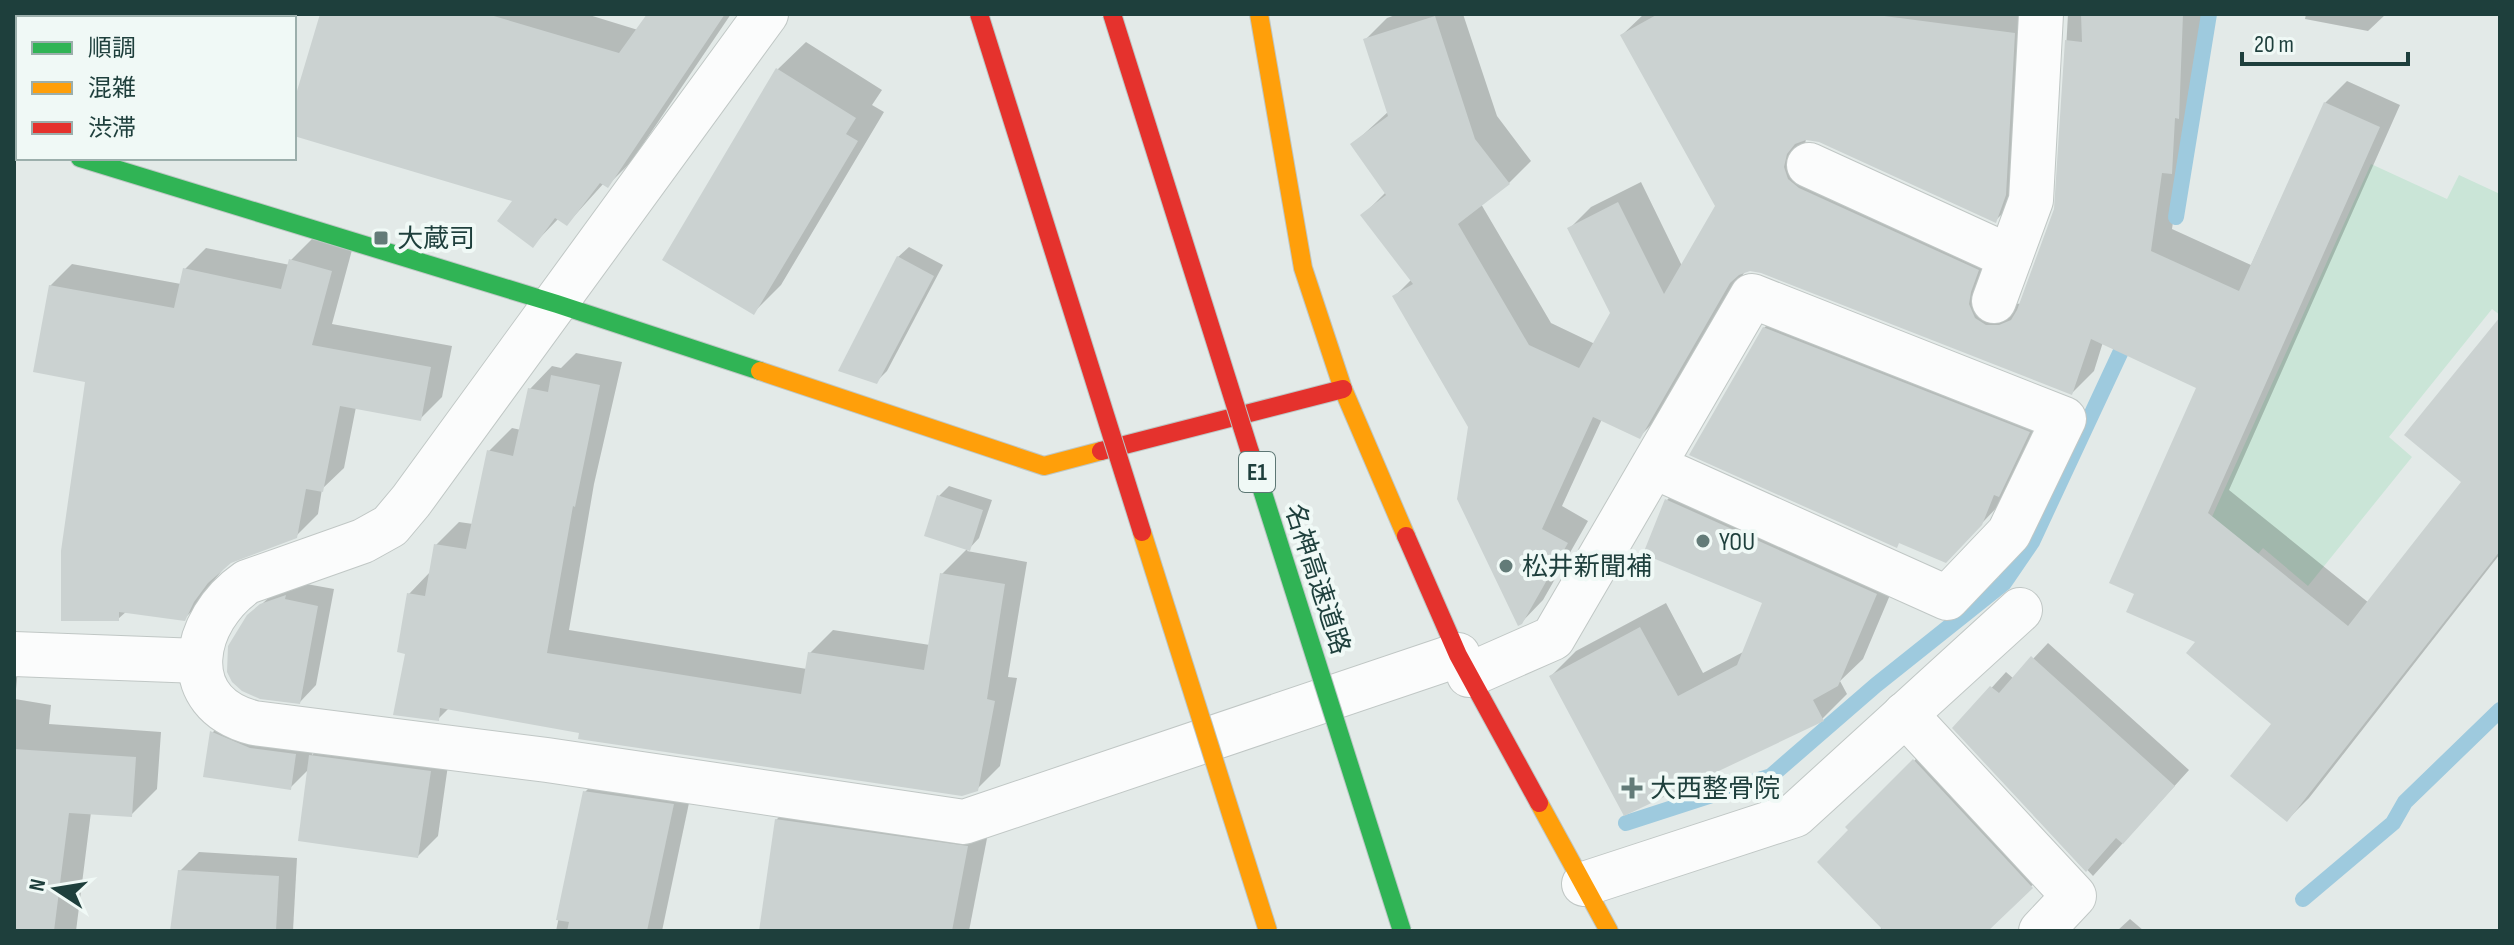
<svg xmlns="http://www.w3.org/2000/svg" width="2514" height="945" font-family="'Sofia Sans Condensed','Noto Sans JP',sans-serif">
<rect width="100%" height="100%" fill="#e3eae8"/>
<!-- green -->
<polygon fill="#cae5d7" points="2371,164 2447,199 2459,175 2500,194 2500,315 2492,309 2389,437 2412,457 2308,586 2263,548 2217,604 2184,579"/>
<!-- shadow -->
<g fill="#0003">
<polygon points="322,14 586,14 638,30 649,14 731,14 631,162 608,185 604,183 567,224 559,218 533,245 515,200 294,134 294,107"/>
<polygon points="1398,14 1463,14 1497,116 1531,161 1509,183 1481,204 1551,323 1595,344 1612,313 1569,229 1591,207 1641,182 1682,266 1717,207 1622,35 1644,14 2036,14 2017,199 1995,221 1820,140 1806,138 1805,145 1999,248 2009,303 2022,304 2057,209 2068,14 2206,14 2200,94 2196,99 2193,150 2182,161 2172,229 2251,265 2325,103 2347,81 2400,105 2229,490 2369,603 2464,482 2500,321 2500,554 2309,798 2287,820 2273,724 2198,641 2199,387 2103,342 2094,371 2072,393 1762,271 1745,271 1662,414 1639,437 1602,419 1562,506 1588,521 1543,600 1521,623 1471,427 1395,296 1412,279 1363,215 1386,192 1353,144 1389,111 1365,40 1387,18"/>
<polygon points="2306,14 2386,14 2368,31 2305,19"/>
<polygon points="806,42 882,90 872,105 884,112 781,285 754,312 778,69"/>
<polygon points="313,238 352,250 332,324 452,346 442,397 420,419 356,407 344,468 322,489 318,514 296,536 230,561 215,579 206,597 184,619 127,611 118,619 88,380 50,286 72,264 181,284 185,269 206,248 290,265 291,260"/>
<polygon points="909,247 943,265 887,371 876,382 898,257"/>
<polygon points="1784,309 2048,413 2001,503 1966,540 1764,328"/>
<polygon points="576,353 622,362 594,484 569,630 807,669 810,653 833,630 930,645 942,574 968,548 939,496 949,486 992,500 979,538 967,551 1027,562 1008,677 1017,678 1000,766 977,789 582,731 449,708 438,719 407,652 409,594 431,571 436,545 459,522 473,524 489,451 512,428 521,430 530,389 552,366 561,368"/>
<polygon points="1692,475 1901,569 1863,659 1840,681 1847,694 1822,719 1551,676 1576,651 1666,603 1703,673 1745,651 1765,602 1667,500"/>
<polygon points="301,583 334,589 316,685 300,702 248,617 279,588"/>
<polygon points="2048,643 2189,770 2093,876 1955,728 2006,672 2014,679"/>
<polygon points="14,649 20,650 15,699 51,705 49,724 161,732 157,789 131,815 91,812 76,931 14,931"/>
<polygon points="234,712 315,734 312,755 332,736 450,751 438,836 418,856 310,768 290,788 205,775 213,732"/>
<polygon points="1930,745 2047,871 1985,931 1878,931 1883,927 1848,827"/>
<polygon points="606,771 693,784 662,931 556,931 585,792"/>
<polygon points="800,797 990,823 969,931 761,931 776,820"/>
<polygon points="199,852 297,858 293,931 172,931 180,871"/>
<polygon points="2130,919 2144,931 2117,931"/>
</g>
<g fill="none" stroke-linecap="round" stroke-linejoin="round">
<!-- stream -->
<g stroke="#9ecade" stroke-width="16">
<polyline points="2176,217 2209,14"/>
<polyline points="1626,823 1771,776 1876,685 2004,583 2032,542 2129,334"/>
<polyline points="2303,899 2393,823 2405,802 2500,710"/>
</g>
</g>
<!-- building -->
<g fill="#cbd2d1">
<polygon points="320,14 487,14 619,53 647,14 725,14 608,188 600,183 567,226 555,218 533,248 497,221 512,201 294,136 294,101"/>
<polygon points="1658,14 1869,14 2015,33 2006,195 1996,223 1819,142 1806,140 1795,144 1787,154 1784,167 1788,179 1799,188 1979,270 1971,292 1969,304 1975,318 1986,325 1999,325 2011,320 2017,310 2054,209 2065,40 2082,42 2081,14 2183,14 2179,119 2175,118 2172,174 2162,173 2151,251 2239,291 2324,102 2380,127 2208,513 2348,626 2461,482 2404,435 2500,317 2500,551 2287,822 2230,776 2271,724 2186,653 2195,642 2126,612 2134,594 2109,583 2196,388 2091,339 2072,395 1761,273 1750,271 1739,275 1730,283 1640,439 1593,417 1542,529 1568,543 1522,624 1518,626 1457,499 1468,427 1392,296 1413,284 1360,215 1386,195 1350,144 1388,116 1363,39 1435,16 1475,139 1510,184 1458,224 1529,345 1579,368 1610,313 1567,228 1618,202 1664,294 1715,206 1620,35"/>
<polygon points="776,68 856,118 846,134 858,141 754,315 662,260"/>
<polygon points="897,256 934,276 877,384 838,371"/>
<polygon points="289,259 332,271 312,345 431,367 421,421 340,406 323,492 306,489 297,538 231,563 208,583 194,602 185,621 119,612 119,621 61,621 61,551 85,382 33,372 49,285 174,308 183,268 281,289"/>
<polygon points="1763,327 2030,432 1999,497 1994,495 1982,525 1946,563 1899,543 1897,548 1689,455"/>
<polygon points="551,375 600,385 575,507 573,506 547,653 801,694 808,652 924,670 940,573 1005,584 987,699 995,701 978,791 962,796 578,739 579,733 440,708 439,721 393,715 405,654 397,652 407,593 425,596 434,544 466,549 487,450 513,456 528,388 548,392"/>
<polygon points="937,495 983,510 970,551 924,536"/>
<polygon points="1665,499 1877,594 1838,686 1813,700 1824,721 1624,816 1549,676 1640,627 1678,696 1737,665 1762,603 1643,554"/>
<polygon points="286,595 285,599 318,606 300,704 260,699 242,691 232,682 227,672 228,646 247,615 260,604"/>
<polygon points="2031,656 2175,786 2123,844 2116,838 2086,872 1952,728 1990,686 1999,693"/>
<polygon points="210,731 250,748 296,754 291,790 203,777"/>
<polygon points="14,749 136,757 132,817 69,813 54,931 14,931"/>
<polygon points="309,755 431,771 418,858 298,841"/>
<polygon points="1913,759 2033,888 1988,931 1884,931 1817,862 1848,830 1845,827"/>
<polygon points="583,791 674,804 647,931 567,931 569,922 556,920"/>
<polygon points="775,819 968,846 952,931 759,931"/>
<polygon points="178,870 279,876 276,931 170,931"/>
</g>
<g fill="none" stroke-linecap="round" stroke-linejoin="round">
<defs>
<g id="street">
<path d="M766,14L411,501L390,526L363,541L247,582C192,620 175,703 254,723L547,760L964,822L1458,655"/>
<polyline points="1809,165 2010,257"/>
<polyline points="1994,301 2031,200 2041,14"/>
<polyline points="14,654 199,661"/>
<polyline points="1469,675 1553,638 1752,296 2064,419 2009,533 1947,598 1653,466"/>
<polyline points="1905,714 2074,896 2041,931"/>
<polyline points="1584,884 1795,815 2020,610"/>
</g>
<polyline id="fast" points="80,158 557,304 760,371"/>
<g id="slow">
<polyline points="1259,14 1303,268 1343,389 1406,536"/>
<polyline points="14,138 18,139"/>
<polyline points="760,371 1044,466 1101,451"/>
<polyline points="1539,803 1609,931"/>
</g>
<g id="jam">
<polyline points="1101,451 1343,389"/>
<polyline points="1406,536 1458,655 1539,803"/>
</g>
</defs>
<!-- street casing -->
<use href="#street" stroke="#c0c7c5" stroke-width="46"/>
<!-- fast casing -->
<use href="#fast" stroke="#bec7c5" stroke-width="20"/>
<!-- slow casing -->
<use href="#slow" stroke="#bec7c5" stroke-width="20"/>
<!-- jam casing -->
<use href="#jam" stroke="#bec7c5" stroke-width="20"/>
<!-- street -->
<use href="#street" stroke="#fbfcfc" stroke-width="44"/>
<!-- fast -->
<use href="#fast" stroke="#30b455" stroke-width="18"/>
<!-- slow -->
<use href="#slow" stroke="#ff9f0a" stroke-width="18"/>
<!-- jam -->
<use href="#jam" stroke="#e5322d" stroke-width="18"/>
<defs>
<polyline id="fast-bridge" points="1250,452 1402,931"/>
<polyline id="slow-bridge" points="1142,532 1268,931"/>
<g id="jam-bridge">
<polyline points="979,14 1142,532"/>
<polyline points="1112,14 1250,452"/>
</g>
</defs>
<!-- fast-bridge casing -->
<use href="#fast-bridge" stroke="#bbc6c5" stroke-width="20" stroke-linecap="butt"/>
<!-- slow-bridge casing -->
<use href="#slow-bridge" stroke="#bbc6c5" stroke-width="20" stroke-linecap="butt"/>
<!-- jam-bridge casing -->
<use href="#jam-bridge" stroke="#bbc6c5" stroke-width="20" stroke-linecap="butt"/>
<!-- fast-bridge -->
<use href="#fast-bridge" stroke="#30b455" stroke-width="18"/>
<!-- slow-bridge -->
<use href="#slow-bridge" stroke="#ff9f0a" stroke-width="18"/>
<!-- jam-bridge -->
<use href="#jam-bridge" stroke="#e5322d" stroke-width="18"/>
</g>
<!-- markers -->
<g fill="#637b78" stroke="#f0f9f6" stroke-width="3">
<rect x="373" y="230" width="16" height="16" rx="4"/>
<circle cx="1703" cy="541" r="8"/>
<circle cx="1506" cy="566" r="8"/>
<path d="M1628 776h8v8h8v8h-8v8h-8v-8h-8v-8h8z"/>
</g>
<g text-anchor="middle" stroke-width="8" stroke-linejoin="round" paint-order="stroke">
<!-- shield labels -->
<rect fill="#f0f9f6" stroke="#5d7774" stroke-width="2" x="1239" y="452" width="36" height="40" rx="6"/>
<g font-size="24" font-weight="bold" fill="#1e3f3c">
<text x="1257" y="480">E1</text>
</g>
<!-- poi labels -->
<g font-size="26" fill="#1e3f3c" stroke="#f0f9f6" text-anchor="start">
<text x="397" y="247">大蔵司</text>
<text x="1719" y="550">YOU</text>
<text x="1522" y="575">松井新聞補</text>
<text x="1650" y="797">大西整骨院</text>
</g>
<!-- street labels -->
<g font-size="26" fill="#1e3f3c" stroke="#f0f9f6">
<text transform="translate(1318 579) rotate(72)" y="9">名神高速道路</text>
</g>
</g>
<!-- border -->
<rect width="2514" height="945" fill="none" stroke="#1e3f3c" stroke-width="32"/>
<!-- legend -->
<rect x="16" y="16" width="280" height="144" fill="#f0f9f6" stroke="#9cafac" stroke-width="2"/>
<rect x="32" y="42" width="40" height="12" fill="#30b455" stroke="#9cafac" stroke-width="2"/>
<text x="88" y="56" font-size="24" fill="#1e3f3c">順調</text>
<rect x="32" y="82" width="40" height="12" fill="#ff9f0a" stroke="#9cafac" stroke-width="2"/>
<text x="88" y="96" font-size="24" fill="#1e3f3c">混雑</text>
<rect x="32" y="122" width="40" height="12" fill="#e5322d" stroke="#9cafac" stroke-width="2"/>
<text x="88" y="136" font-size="24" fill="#1e3f3c">渋滞</text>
<!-- north arrow -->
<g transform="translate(56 889) rotate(282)" stroke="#f0f9f6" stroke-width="6" paint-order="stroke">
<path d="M0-6L14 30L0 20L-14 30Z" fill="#1e3f3c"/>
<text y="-12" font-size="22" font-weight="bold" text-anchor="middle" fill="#1e3f3c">N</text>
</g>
<!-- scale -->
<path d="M2242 52v12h166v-12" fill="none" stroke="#1e3f3c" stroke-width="4"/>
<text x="2254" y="52" font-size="24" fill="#1e3f3c" stroke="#f0f9f6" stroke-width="6" paint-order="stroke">20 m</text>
</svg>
